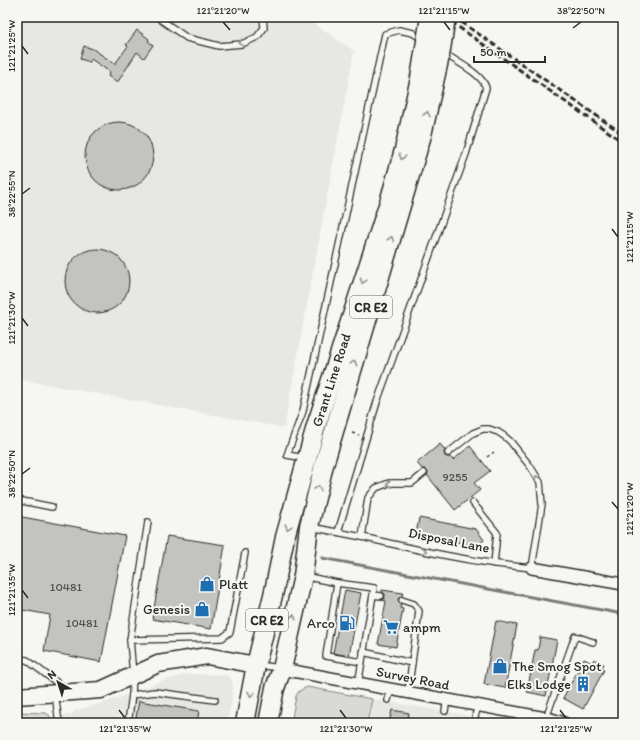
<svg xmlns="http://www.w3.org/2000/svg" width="640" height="740" font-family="Itim,sans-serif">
<rect width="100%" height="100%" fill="#f6f6f2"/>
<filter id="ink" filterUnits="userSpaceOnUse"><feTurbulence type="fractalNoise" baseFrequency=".025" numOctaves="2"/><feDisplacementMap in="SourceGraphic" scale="8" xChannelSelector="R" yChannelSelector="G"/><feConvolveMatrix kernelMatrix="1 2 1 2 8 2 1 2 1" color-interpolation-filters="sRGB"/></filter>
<g filter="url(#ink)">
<!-- built -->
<g fill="#e7e7e3">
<polygon points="17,17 304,17 354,51 284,428 17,379"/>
<polygon points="188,674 225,675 231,678 233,686 232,698 227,723 49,723 50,716 71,715 74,711 107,702 164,680"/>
<polygon points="372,699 513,723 368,723"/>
</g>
<!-- green -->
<g fill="#d9d9d5" stroke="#828280">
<polygon points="307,687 372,699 367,723 291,723 296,696 299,691"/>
<polygon points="17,712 46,713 50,716 49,723 17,723"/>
</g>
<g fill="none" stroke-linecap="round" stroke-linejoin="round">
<!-- stream -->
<polyline stroke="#7a7a78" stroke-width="3" points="322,558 623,614"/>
</g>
<!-- building -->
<g fill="#c3c3c0" stroke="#2b2b2b">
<polygon points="137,30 149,39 148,41 153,45 144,58 137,52 117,83 108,76 110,72 91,59 90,62 80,59 84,46 93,49 115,64 128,46 126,45"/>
<circle cx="119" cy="156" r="34"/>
<circle cx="97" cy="281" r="32"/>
<polygon points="440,444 445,450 444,453 445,456 447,457 450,457 453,460 470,446 490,471 474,483 480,490 455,510 427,475 428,473 427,471 425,469 422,469 417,463"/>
<polygon points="17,516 125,536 101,662 44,651 50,615 17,609"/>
<polygon points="419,518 476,529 484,540 472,550 467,544 416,534"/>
<polygon points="167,536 225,545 211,629 152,619"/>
<polygon points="345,590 361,593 349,656 333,653"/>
<polygon points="382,590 403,593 402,596 400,597 398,599 399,602 401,604 400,608 403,609 396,647 378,644 386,601 381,600 384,599 385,596 385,594 382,592"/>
<polygon points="496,621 517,625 505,688 484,684"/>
<polygon points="540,637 557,640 546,696 527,692 535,650 538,650"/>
<polygon points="584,659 592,663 594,659 604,664 601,669 604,670 583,709 563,698"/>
<polygon points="139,701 199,711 197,723 135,723"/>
<polygon points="392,710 409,713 407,723 389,723"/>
</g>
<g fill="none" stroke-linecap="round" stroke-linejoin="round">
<defs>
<g id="service">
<polyline points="157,17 187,38 219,46 242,44 257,37 264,28 263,17"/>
<polyline points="305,458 287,455 303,411 385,34 399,30 413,33 423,40"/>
<path d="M424,473L412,483H389L376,488L368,498L362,537C418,550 474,563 532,568L542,504L540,482L530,466L510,441L504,436L498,432L489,429H483L473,433L448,453"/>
<polyline points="17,500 52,507"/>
<polyline points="473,503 497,533 494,564"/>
<polyline points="311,527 362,537"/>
<path d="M338,532L377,402L466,154L486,88C483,74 455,61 444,53"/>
<polyline points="304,576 337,583"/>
<polyline points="373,595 381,596"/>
<polyline points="402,600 414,604 419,611 408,692"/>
<polyline points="130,640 148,522"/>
<polyline points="363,652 412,663"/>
<polyline points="17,659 27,660 64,688"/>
<polyline points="258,665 280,668"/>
<polyline points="358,682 360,673 373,595 374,588 337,583 326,656 362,662"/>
<polyline points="55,694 59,723"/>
<polyline points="215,700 155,692 132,695 133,675 130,640 222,638 230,632 245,553"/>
<polyline points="388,700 391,689"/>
<polyline points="445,711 447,699"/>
<polyline points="475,717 478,705"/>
<polyline points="546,718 575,636 593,642"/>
<polyline points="128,723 132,695"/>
<polyline points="527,723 528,714"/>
</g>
<g id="minor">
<polyline points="532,568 623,584"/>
<polyline points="282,669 551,719 564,723"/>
</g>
<polyline id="secondary" points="17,696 101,690 158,664 207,656 256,665"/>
<g id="primary">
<polyline points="245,723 256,665 274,591 285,537 316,426 390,199 404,150 420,78"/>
<polyline points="268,723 275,688 282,669 303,576 309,526 324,465 422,135 433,87"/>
</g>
</defs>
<!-- service casing -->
<use href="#service" stroke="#2b2b2b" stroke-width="8"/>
<!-- minor casing -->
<use href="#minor" stroke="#2b2b2b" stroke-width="14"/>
<!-- secondary casing -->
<use href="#secondary" stroke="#2b2b2b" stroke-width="19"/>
<!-- primary casing -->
<use href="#primary" stroke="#2b2b2b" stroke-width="21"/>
<!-- path -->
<g stroke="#2b2b2b" stroke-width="1.5" stroke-dasharray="3 3" stroke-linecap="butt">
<polyline points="352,433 359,435"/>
<polyline points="487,457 494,452"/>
</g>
<!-- service -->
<use href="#service" stroke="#f6f6f2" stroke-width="5.5"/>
<!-- minor -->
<use href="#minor" stroke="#f6f6f2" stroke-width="11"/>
<!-- secondary -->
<use href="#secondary" stroke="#f6f6f2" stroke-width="16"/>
<!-- primary -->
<use href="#primary" stroke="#f6f6f2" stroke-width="18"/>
<!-- rail -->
<g stroke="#2b2b2b" stroke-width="3" stroke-dasharray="6 3" stroke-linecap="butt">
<polyline points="444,17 623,142"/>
<polyline points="454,17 623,134"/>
</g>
<defs>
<g id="primary-bridge">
<polyline points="420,78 430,17"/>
<polyline points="433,87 440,56 446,17"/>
</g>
</defs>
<!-- primary-bridge casing -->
<use href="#primary-bridge" stroke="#2b2b2b" stroke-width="21" stroke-linecap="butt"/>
<!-- primary-bridge -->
<use href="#primary-bridge" stroke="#f6f6f2" stroke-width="18"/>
</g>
<!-- one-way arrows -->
<defs><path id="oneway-chevron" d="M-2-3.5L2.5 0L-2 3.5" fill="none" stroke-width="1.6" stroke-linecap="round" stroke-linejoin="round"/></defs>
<g stroke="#90908e">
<use href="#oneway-chevron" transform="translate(241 43) rotate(165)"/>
<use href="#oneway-chevron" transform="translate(427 114) rotate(-77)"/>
<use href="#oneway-chevron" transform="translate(402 157) rotate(106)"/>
<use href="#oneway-chevron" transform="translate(391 239) rotate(-73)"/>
<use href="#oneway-chevron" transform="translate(363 281) rotate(108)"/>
<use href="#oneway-chevron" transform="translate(354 363) rotate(-73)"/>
<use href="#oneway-chevron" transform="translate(537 478) rotate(-117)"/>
<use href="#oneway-chevron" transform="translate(389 484) rotate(169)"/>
<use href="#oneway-chevron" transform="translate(318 488) rotate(-76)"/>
<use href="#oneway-chevron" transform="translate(288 527) rotate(106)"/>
<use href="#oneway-chevron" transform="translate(424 551) rotate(13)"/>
<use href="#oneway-chevron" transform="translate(293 617) rotate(-77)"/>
<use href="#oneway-chevron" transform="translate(251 694) rotate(101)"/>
</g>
</g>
<!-- ticks -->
<path fill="none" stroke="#2b2b2b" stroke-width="1.5" d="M223,22L230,30M444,22L450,30M573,28L581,22M22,46L28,54M22,194L30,188M612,229L618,237M22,318L28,326M22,474L30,468M612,502L618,509M22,590L28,598M119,710L125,718M340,710L346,718M560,710L566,718"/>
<!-- icons -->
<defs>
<symbol id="shop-bare" viewBox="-9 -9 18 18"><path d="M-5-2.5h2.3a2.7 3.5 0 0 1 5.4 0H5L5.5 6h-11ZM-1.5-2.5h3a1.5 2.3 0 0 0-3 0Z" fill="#1f6fb2" stroke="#f6f6f2" stroke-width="2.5" paint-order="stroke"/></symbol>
<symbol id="fuel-bare" viewBox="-9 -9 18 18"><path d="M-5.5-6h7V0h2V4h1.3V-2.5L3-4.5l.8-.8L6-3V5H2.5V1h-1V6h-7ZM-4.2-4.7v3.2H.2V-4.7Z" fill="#1f6fb2" stroke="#f6f6f2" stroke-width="2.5" paint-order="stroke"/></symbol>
<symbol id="supermarket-bare" viewBox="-9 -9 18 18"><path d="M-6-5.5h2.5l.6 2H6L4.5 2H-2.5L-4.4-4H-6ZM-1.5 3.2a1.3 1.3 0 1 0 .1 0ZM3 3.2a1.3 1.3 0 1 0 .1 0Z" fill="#1f6fb2" stroke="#f6f6f2" stroke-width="2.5" paint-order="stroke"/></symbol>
<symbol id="building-bare" viewBox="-9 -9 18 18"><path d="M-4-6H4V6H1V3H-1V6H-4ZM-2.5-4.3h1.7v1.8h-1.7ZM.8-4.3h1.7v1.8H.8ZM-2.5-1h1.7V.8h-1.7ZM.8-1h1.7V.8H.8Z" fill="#1f6fb2" stroke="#f6f6f2" stroke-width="2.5" paint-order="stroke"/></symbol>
</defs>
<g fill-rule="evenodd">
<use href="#shop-bare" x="196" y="573" width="22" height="22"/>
<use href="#shop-bare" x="191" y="598" width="22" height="22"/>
<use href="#fuel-bare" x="336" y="612" width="22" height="22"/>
<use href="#supermarket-bare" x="380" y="616" width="22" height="22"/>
<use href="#shop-bare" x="489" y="655" width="22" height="22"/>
<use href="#building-bare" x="572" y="673" width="22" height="22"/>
</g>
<g text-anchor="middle" stroke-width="4" stroke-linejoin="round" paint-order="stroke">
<!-- number labels -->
<g font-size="12" fill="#515150">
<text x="455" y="481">9255</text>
<text x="66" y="591">10481</text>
<text x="82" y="627">10481</text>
</g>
<!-- shield labels -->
<g fill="#f6f6f2" stroke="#686867" stroke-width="1">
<rect x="350" y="296" width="42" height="22" rx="3"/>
<rect x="246" y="609" width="42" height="22" rx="3"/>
</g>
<g font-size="13" font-weight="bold" fill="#2b2b2b">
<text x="371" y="312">CR E2</text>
<text x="267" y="625">CR E2</text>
</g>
<!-- street labels -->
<g font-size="14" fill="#2b2b2b" stroke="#f6f6f2">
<text transform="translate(331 380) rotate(-72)" y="5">Grant Line Road</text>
<text transform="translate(449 540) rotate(11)" y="5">Disposal Lane</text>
<text transform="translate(413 678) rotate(11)" y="5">Survey Road</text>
</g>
<!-- poi labels -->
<g font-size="14" fill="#2b2b2b" stroke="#f6f6f2" text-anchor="start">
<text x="219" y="589">Platt</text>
<text x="190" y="614" text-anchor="end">Genesis</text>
<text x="335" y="628" text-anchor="end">Arco</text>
<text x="403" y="632">ampm</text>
<text x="512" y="671">The Smog Spot</text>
<text x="571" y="689" text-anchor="end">Elks Lodge</text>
</g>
</g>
<!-- margin -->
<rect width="640" height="740" fill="none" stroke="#f6f6f2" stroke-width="44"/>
<!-- north arrow -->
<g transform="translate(58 682) rotate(321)" stroke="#f6f6f2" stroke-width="3" paint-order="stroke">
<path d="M0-3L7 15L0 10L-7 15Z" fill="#2b2b2b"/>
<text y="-6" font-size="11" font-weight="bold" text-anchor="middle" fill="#2b2b2b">N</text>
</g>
<!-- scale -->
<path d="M474 56v6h71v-6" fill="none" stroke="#2b2b2b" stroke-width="2"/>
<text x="480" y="56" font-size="12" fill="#2b2b2b" stroke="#f6f6f2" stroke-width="3" paint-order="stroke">50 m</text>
<rect x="22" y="22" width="596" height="696" fill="none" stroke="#2b2b2b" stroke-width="1.5"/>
<g font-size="10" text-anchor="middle" fill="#2b2b2b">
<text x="223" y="14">121°21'20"W</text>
<text x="444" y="14">121°21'15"W</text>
<text x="581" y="14">38°22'50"N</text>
<text transform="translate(11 46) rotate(-90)" y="4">121°21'25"W</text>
<text transform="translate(11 194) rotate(-90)" y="4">38°22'55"N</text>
<text transform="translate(629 237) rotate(-90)" y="4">121°21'15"W</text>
<text transform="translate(11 318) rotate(-90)" y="4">121°21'30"W</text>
<text transform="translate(11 474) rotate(-90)" y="4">38°22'50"N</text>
<text transform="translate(629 509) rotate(-90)" y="4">121°21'20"W</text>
<text transform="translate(11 590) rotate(-90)" y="4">121°21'35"W</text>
<text x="125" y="732">121°21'35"W</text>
<text x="346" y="732">121°21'30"W</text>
<text x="566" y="732">121°21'25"W</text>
</g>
</svg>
